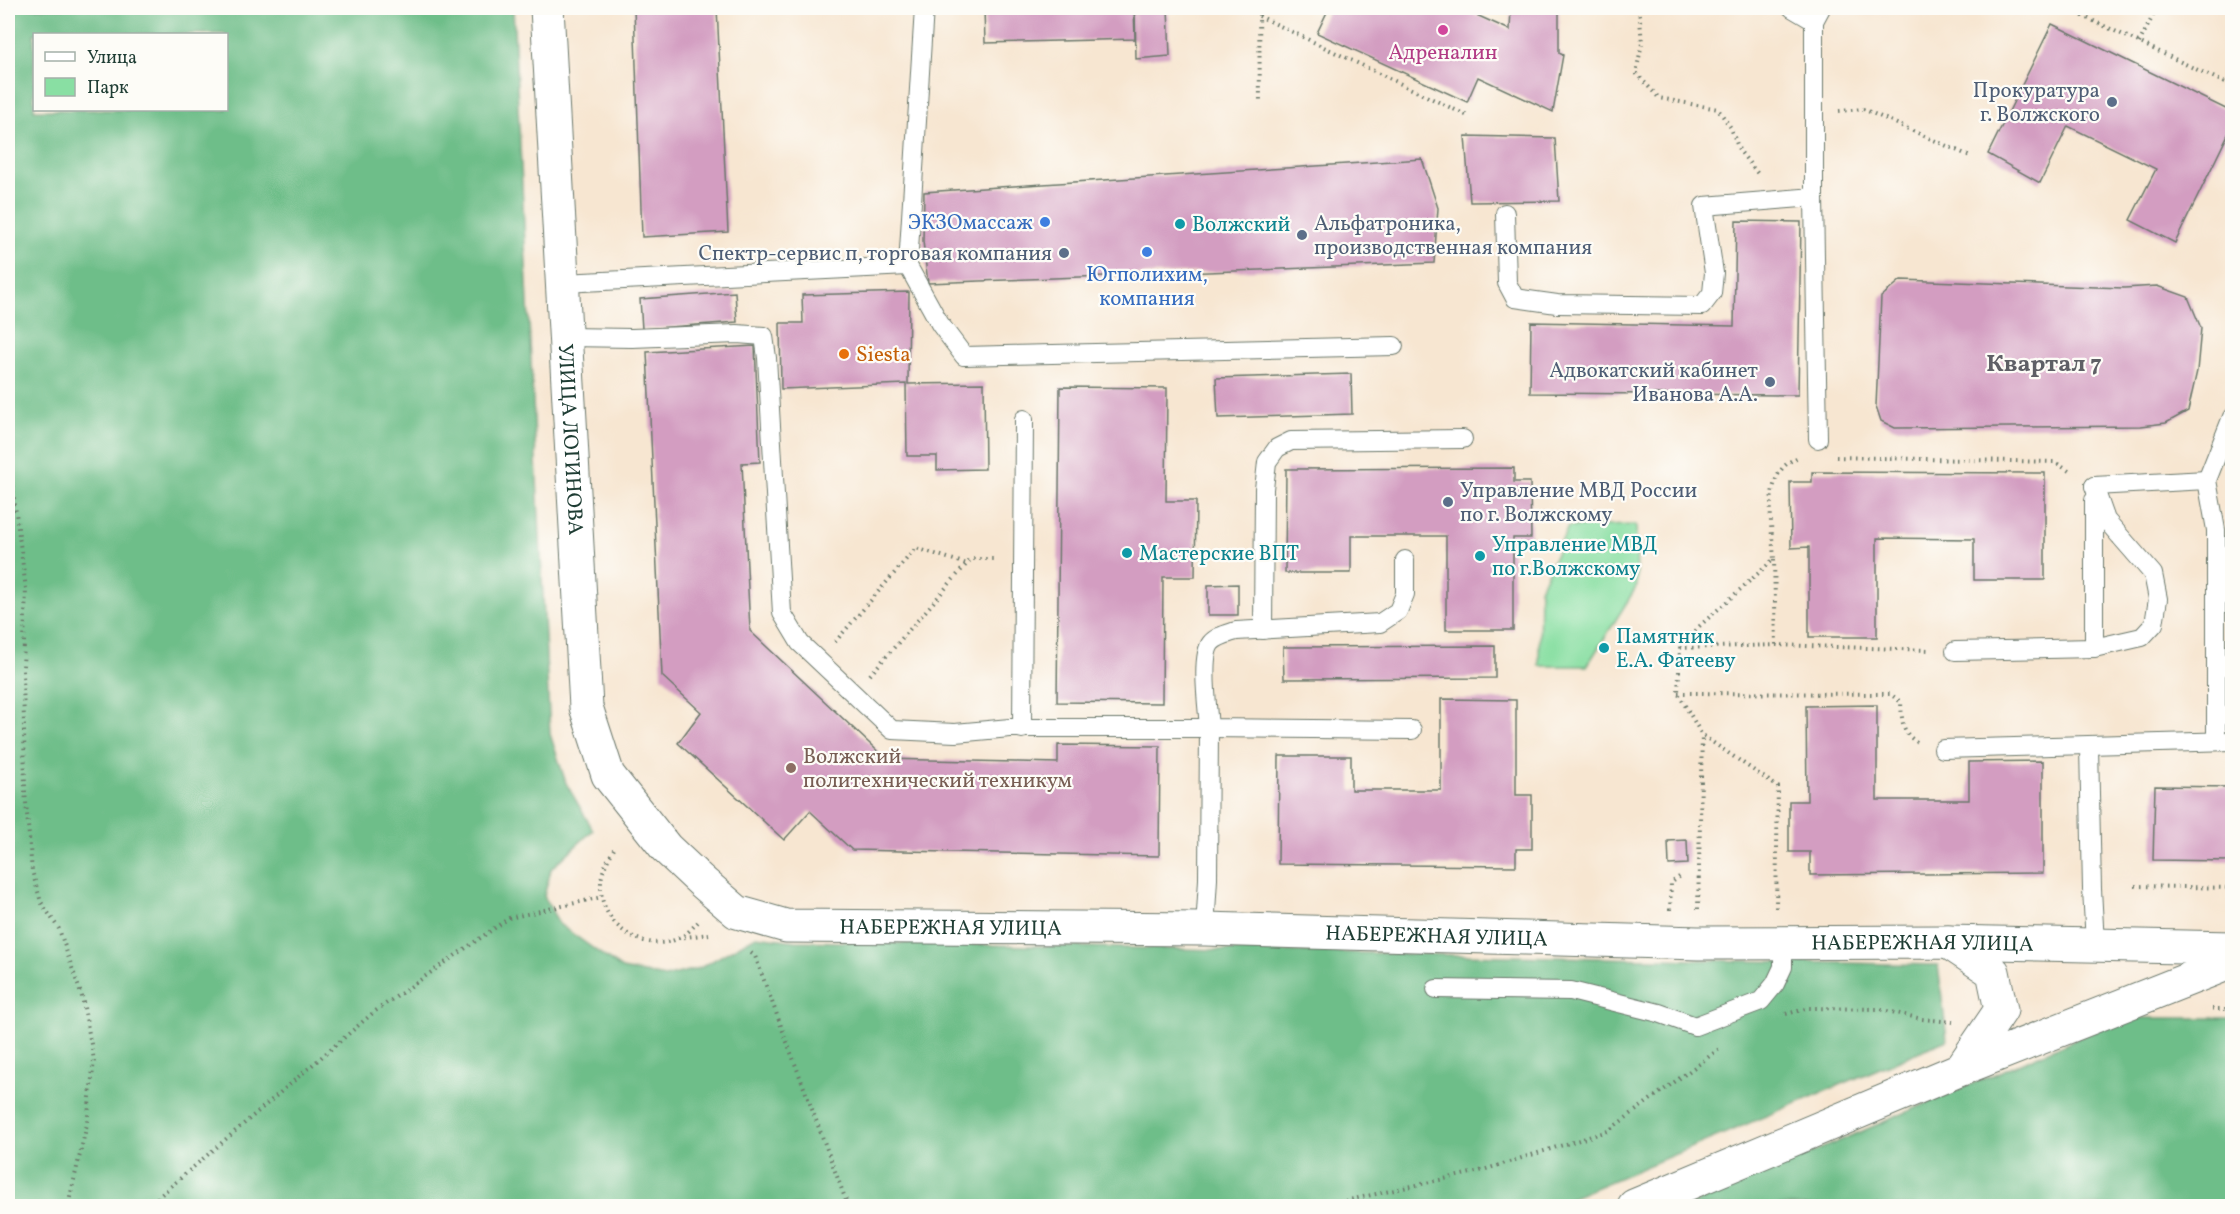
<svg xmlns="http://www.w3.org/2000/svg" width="2240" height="1214" font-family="Vollkorn,serif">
<rect width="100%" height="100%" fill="#fdfcf7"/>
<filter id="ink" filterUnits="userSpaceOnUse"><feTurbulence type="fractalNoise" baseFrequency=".0167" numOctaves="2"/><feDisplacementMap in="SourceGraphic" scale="12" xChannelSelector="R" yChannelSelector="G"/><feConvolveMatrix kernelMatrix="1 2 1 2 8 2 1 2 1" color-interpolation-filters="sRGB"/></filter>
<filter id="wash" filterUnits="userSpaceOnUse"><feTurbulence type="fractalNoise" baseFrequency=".008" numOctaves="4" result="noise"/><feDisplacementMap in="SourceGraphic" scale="24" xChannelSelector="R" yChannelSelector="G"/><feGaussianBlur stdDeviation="1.35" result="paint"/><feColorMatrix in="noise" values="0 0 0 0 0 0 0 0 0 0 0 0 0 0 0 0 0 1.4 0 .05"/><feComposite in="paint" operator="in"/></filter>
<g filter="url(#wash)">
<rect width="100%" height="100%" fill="#f7e6d1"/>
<!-- green -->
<polygon fill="#89dfa3" stroke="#548e6c" stroke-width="1.5" points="1636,525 1637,586 1587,666 1539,666 1540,589 1568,527"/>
<!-- forest -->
<g fill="#6ebe89" stroke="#467e5e" stroke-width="1.5" fill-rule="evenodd">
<path d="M8,8H513L550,734L566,783L593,830L551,869L544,896L559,924L622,969L665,977L700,968L756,936L796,941L1938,965L1947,1040L1552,1206H8ZM34,34H226V110H34Z"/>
<polygon points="2125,1018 2232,1018 2232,1206 1688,1206"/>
</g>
<g id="blocks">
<!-- building -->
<g fill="#d39dc1">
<polygon points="634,8 717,8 728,232 642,237"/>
<polygon points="984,8 1134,8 1135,39 985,43"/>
<polygon points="1135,8 1168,8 1170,56 1136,59"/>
<polygon points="1329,8 1461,8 1510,30 1511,8 1559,8 1559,53 1563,55 1553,112 1478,77 1467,102 1317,33"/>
<polygon points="2052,24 2232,112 2232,126 2175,243 2130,220 2156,169 2068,126 2040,183 1988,154"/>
<polygon points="1465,136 1555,138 1559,201 1470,202"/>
<polygon points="1422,159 1438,208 1434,263 928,283 923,241 924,192"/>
<polygon points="1736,221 1801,222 1798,395 1530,393 1531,322 1734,326"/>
<polygon points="1901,280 2124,288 2157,286 2188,297 2201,328 2197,371 2188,411 2166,423 2141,426 1895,428 1881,421 1876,406 1881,297"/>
<polygon points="735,292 737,322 642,329 640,299"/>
<polygon points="909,292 908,384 984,383 985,469 937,470 937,456 907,456 906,384 781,389 780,323 803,323 802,295"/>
<polygon points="755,346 760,462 742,463 750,631 886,759 1058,763 1058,745 1160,746 1159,856 852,850 810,811 784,840 678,743 701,712 662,676 647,352"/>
<polygon points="1351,374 1352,414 1218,418 1216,378"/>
<polygon points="1060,387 1167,388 1166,501 1196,501 1195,577 1163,577 1162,703 1057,702"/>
<polygon points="1514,468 1514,482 1530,482 1531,538 1513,538 1513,630 1446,630 1446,536 1351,536 1351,573 1285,573 1286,469"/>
<polygon points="1812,472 2045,473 2045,580 1974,580 1974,539 1877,538 1877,637 1809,637 1809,547 1791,548 1790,482 1812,482"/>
<polygon points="1238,584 1238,615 1208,615 1208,585"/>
<polygon points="1495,646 1495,678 1284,679 1283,647"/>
<polygon points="1441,699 1516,700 1516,795 1532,795 1532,849 1516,849 1516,866 1278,864 1279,756 1351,756 1351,790 1441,790"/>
<polygon points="1877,705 1877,800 1969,800 1969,762 2043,761 2043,873 1810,875 1810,852 1789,852 1789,801 1807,801 1806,706"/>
<polygon points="2155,786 2232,787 2232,861 2153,860"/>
<polygon points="1687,840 1688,864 1669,865 1668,841"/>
</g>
</g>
</g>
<g filter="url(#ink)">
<use href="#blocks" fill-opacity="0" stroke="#6b786b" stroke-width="1.5"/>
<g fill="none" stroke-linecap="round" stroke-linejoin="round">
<defs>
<g id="lane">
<polyline points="924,8 908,266 940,324 964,356 1394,346"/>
<polyline points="1792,8 1814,21"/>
<polyline points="1814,197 1818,439"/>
<polyline points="1505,213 1507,283 1515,298 1557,304 1702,306 1712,293 1714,273 1704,206 1814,197 1814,21 1821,8"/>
<polyline points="563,283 908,266"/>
<polyline points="567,337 632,338 737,334 764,336 767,358 782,613 800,643 892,730 955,733 1010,728 1209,728 1208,879 1205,929"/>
<polyline points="2094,486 2207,480"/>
<polyline points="2094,500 2094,648"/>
<path d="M1405,560V594L1398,611L1380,623L1236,631C1227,634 1217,636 1211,643C1200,657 1208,710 1209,728L1412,730"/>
<polyline points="1263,630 1264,489 1267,462 1277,448 1291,441 1463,439"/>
<polyline points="1955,651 2094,648 2142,637 2154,624 2158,599 2153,574 2106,520 2094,486"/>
<polyline points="1022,729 1024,419"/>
<polyline points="2216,741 2216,530 2207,480 2232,417"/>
<polyline points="2089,746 2092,889 2095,944"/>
<polyline points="1943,749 2232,741"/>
<polyline points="1436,989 1571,991 1659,1013 1695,1026 1761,1001 1775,984 1783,967 1783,942"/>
</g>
<g id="secondary">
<path id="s1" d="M547,8L586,707L608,775L666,848L700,880L737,912L786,926L1205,929L1698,943L1948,942L2232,948"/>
<polyline points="1948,942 1993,972 2001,1010 1961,1069"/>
<polyline points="1634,1206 1961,1069 2232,962"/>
</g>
</defs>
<!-- lane casing -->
<use href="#lane" stroke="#6b786b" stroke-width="20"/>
<!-- secondary casing -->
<use href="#secondary" stroke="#6b786b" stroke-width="35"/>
<!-- path -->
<g stroke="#6b786b" stroke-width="4" stroke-dasharray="1.5 4.5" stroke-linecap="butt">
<polyline points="1259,8 1260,104"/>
<polyline points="1639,8 1642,43 1636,73 1659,98 1718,109 1731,128 1739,150 1758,174"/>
<polyline points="2066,8 2232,86"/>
<polyline points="1259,16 1470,117"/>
<polyline points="2139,43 2157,8"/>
<polyline points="1839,111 1863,109 1972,157"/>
<polyline points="1836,457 2055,462 2072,473"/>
<polyline points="8,462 13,490 26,589 23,669 25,791 32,871 41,902 59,929 82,997 94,1060 87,1124 68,1206"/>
<polyline points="1774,559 1776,645"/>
<polyline points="835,642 916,548 967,564"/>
<polyline points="1680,648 1776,645 1930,650"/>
<polyline points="870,675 971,559 996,559"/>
<path d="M1678,693L1890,694L1901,702C1902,719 1901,733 1917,742"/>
<path d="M614,849C607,861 600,873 601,888C601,926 646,956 681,937C687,934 693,927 698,922"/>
<polyline points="2135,886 2232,888"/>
<path d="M1776,908L1778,787L1702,735L1678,693L1680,648L1683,641L1774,559C1772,527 1760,471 1799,457"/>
<polyline points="1698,909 1702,735"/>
<polyline points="1670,910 1671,883 1682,875"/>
<polyline points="678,938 709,934"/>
<polyline points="751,953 755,956 848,1206"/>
<polyline points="2212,1009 2232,1009"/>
<polyline points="1786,1014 1809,1008 1879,1009 1922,1019 1953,1022"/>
<polyline points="148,1206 374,1012 509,918 602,897"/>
<polyline points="1322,1206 1480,1171 1608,1131 1722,1047"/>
</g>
<!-- lane -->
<use href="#lane" stroke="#fff" stroke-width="18"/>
<!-- secondary -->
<use href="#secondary" stroke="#fff" stroke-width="33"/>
</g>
</g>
<!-- markers -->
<circle fill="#d1479c" stroke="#fdfcf7" stroke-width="2" cx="1443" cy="30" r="6"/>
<g fill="#5c6f8a" stroke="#fdfcf7" stroke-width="2">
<circle cx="2112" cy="102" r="6"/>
<circle cx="1302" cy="235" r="6"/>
<circle cx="1064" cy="253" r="6"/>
<circle cx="1770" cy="382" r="6"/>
<circle cx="1448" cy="502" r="6"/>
</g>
<g fill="#3f7fe0" stroke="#fdfcf7" stroke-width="2">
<circle cx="1045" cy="222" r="6"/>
<circle cx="1147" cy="252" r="6"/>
</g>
<g fill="#0f9aa8" stroke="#fdfcf7" stroke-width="2">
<circle cx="1180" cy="224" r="6"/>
<circle cx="1127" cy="553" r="6"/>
<circle cx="1480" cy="556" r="6"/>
<circle cx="1604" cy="648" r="6"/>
</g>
<circle fill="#e8710a" stroke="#fdfcf7" stroke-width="2" cx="844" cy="354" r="6"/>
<circle fill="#8d6e63" stroke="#fdfcf7" stroke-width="2" cx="791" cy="768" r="6"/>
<g text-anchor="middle" stroke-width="4.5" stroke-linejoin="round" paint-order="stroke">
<!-- hotel labels -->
<g font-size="21" fill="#b23c85" stroke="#fdfcf7">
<text x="1443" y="59">Адреналин</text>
</g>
<!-- service labels -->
<g font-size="21" fill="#4e5e75" stroke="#fdfcf7" text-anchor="end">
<text x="2100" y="97">Прокуратура<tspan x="2100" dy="24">г. Волжского</tspan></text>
<text x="1314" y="230" text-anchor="start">Альфатроника,<tspan x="1314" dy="24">производственная компания</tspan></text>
<text x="1052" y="260">Спектр-сервис п, торговая компания</text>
<text x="1758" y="377">Адвокатский кабинет<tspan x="1758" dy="24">Иванова А.А.</tspan></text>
<text x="1460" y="497" text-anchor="start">Управление МВД России<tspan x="1460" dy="24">по г. Волжскому</tspan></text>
</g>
<!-- shop labels -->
<g font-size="21" fill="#366cbe" stroke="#fdfcf7" text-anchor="end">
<text x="1033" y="229">ЭКЗОмассаж</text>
<text x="1147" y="281" text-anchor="middle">Югполихим,<tspan x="1147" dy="24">компания</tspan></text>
</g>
<!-- culture labels -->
<g font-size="21" fill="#0d838f" stroke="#fdfcf7" text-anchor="start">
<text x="1192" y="231">Волжский</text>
<text x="1492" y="551">Управление МВД<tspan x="1492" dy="24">по г.Волжскому</tspan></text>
<text x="1139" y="560">Мастерские ВПТ</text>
<text x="1616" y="643">Памятник<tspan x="1616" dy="24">Е.А. Фатееву</tspan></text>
</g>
<!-- food labels -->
<g font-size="21" fill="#c56008" stroke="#fdfcf7" text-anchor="start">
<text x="856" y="361">Siesta</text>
</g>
<!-- street labels -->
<g font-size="21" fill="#1f3d34" stroke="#fdfcf7">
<text dy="7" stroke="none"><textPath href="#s1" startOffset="432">УЛИЦА ЛОГИНОВА</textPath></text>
<text dy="7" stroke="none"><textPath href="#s1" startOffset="1176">НАБЕРЕЖНАЯ УЛИЦА</textPath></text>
<text dy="7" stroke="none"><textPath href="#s1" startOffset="1662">НАБЕРЕЖНАЯ УЛИЦА</textPath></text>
<text dy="7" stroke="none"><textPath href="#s1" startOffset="2148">НАБЕРЕЖНАЯ УЛИЦА</textPath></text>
</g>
<!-- education labels -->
<g font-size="21" fill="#785e54" stroke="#fdfcf7" text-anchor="start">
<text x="803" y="763">Волжский<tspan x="803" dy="24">политехнический техникум</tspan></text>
</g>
<!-- quarter labels -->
<g font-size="24" font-weight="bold" fill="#5e5f65" stroke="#fdfcf7">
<text x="2044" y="371">Квартал 7</text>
</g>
</g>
<!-- margin -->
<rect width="2240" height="1214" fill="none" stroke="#fdfcf7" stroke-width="30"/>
<!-- legend -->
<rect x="33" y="33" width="195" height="78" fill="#fdfcf7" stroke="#a4b0a9" stroke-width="1.5"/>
<rect x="45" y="52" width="30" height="9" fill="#ffffff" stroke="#a4b0a9" stroke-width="1.5"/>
<text x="87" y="63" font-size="18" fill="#1f3d34">Улица</text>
<rect x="45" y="78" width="30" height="18" fill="#89dfa3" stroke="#a4b0a9" stroke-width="1.5"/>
<text x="87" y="93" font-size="18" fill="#1f3d34">Парк</text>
</svg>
